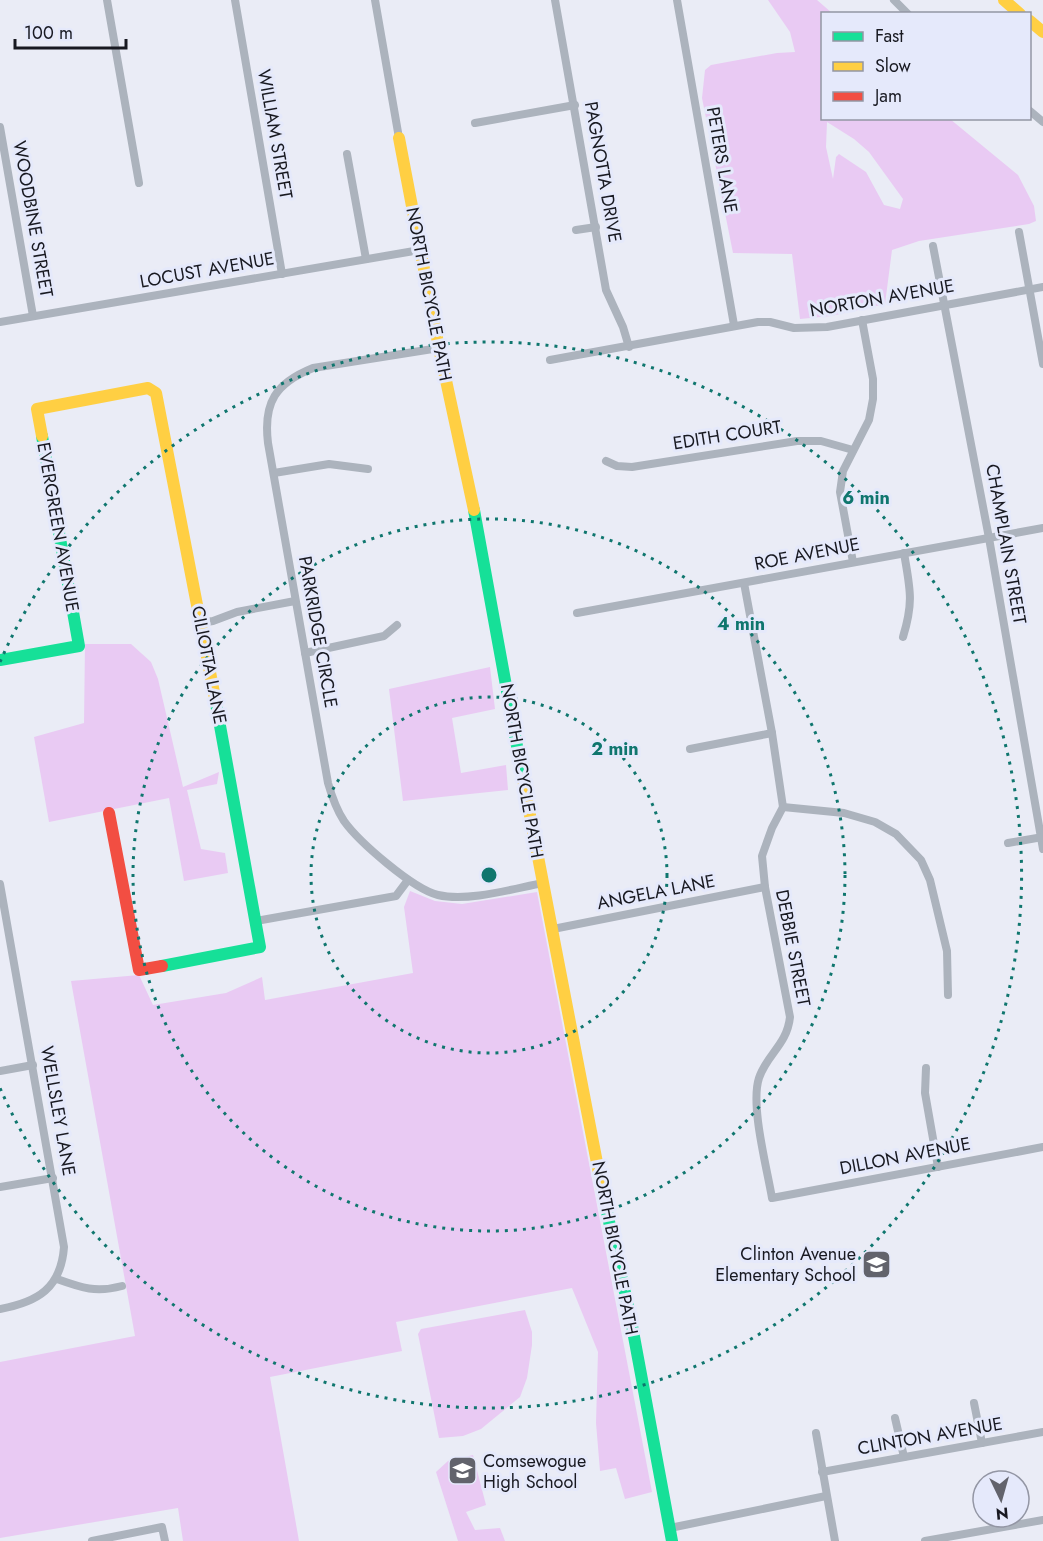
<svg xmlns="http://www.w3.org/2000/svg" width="1043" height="1541" font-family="Jost,sans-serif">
<rect width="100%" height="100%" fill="#eaecf6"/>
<!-- green -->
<g fill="#e9caf3" fill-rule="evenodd">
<path d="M768,0H817L832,13L822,14V118L950,119L1018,175L1034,206L1036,221L1029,224L919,241L892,250L885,304L831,316L800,319L792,254L733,253L702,98L705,70L711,65L777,53L795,52L790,32ZM827,122L854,139L869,152L903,199L900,209L884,205L866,172L839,154L836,157L833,179L826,147Z"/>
<polygon points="85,644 131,644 151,662 158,679 183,787 219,772 217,784 187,790 201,849 225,853 228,873 184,881 169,798 49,822 34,737 84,723"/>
<polygon points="490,667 495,709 452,718 461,773 506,765 508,790 403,801 389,689"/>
<polygon points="410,891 435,901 462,904 537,892 652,1492 625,1499 616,1468 600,1471 596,1423 598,1352 572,1288 396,1322 402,1351 270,1377 299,1541 183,1541 178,1508 0,1538 0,1362 135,1336 71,981 139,975 153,1005 226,993 262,977 265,1000 413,973 404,907"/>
<polygon points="525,1310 532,1332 532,1345 527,1378 520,1397 481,1429 463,1436 439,1438 418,1334 421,1329"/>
<polygon points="473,1455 486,1505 466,1512 475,1530 500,1528 505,1541 458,1541 436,1472 448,1461"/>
</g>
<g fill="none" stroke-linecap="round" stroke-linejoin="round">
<!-- street -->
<g stroke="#acb3bd" stroke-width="8">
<polyline points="107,0 139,183"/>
<polyline points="235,0 282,274"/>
<polyline points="375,0 399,138"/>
<polyline points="555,0 606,290 623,327 629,347"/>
<polyline points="677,0 734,325"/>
<polyline points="894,0 908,14"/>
<polyline points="1030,111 1043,122"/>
<polyline points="475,123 575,105"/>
<polyline points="0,127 33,316"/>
<polyline points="347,154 366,259"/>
<polyline points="576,230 596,227"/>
<polyline points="1019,232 1043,364"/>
<polyline points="933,246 989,538 1043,849"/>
<polyline points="0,322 420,250"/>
<path d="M439,348L313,368C276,383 263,402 268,443L328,783C332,797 336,809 344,821C359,842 413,889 438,895C468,902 512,889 543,883"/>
<polyline points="550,360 758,322 770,322 794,328 827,327 1043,287"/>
<polyline points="606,461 617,466 632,467 797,441 821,441 853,450"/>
<polyline points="274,473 329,464 368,469"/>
<polyline points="853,562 840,492 843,471 869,420 873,399 873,379 862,320"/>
<polyline points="744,583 772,733 783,807"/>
<polyline points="577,613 1043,528"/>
<polyline points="200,623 213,621 237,612 295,601"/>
<path d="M903,637C914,601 910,589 904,553"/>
<polyline points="305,653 384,636 397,625"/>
<polyline points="690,749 772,733"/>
<path d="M783,807L772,828L762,856L765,887L790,1017C787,1045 767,1054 759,1078C750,1105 767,1168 772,1198L1043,1147"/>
<polyline points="783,807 844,813 875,822 896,834 921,860 930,880 947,951 948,995"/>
<polyline points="1008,843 1043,837"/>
<path d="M0,884L64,1247C61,1288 38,1302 0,1309"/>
<polyline points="256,921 396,896 408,880"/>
<polyline points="553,929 765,887"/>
<polyline points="926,1068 925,1093 938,1167"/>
<polyline points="0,1071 33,1065"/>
<polyline points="0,1187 53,1178"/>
<path d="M57,1279C82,1288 96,1293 122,1286"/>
<polyline points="974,1403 982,1443"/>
<polyline points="895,1418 904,1457"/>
<polyline points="816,1433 835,1541"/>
<polyline points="822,1472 1043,1432"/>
<polyline points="670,1528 826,1496"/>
<polyline points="92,1541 162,1527 165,1541"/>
<polyline points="925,1541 1043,1520"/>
</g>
<!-- fast -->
<g stroke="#16e098" stroke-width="12">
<polyline points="474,510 523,779"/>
<polyline points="0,660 79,646 42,436"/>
<polyline points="162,966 260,947 215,698"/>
<polyline points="604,1199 630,1315 672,1541"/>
</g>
<!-- slow -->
<g stroke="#ffcf43" stroke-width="12">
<polyline points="1004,0 1020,14"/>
<polyline points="1030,21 1043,32"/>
<polyline points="399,138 439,348 474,510"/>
<polyline points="42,436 37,409 148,388 156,393 215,698"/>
<polyline points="523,779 604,1199"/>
</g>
<!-- jam -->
<polyline stroke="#f24e42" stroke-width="12" points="109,813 139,970 162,966"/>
</g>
<!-- distance rings -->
<g fill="none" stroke="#0f766e" stroke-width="3" stroke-dasharray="3 6">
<circle cx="489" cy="875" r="178"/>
<circle cx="489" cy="875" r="356"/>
<path d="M0 662A533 533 0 1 1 0 1088"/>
</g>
<!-- icons -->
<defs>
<symbol id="school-square" viewBox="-11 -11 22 22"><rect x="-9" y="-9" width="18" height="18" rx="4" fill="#62636c" stroke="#e5e9fb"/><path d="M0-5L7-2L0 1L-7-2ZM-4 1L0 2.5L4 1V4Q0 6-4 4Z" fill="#fff"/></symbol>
</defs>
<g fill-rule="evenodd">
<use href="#school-square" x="860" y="1248" width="33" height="33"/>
<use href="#school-square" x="446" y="1454" width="33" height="33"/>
</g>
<g text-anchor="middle" stroke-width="6" stroke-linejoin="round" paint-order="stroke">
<!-- street labels -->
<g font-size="18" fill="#181921" stroke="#e5e9fb">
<text transform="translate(275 134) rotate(80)" y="6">WILLIAM STREET</text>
<text transform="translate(722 160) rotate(80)" y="6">PETERS LANE</text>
<text transform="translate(603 172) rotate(80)" y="6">PAGNOTTA DRIVE</text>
<text transform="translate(33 219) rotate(80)" y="6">WOODBINE STREET</text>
<text transform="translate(207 270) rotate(-10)" y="6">LOCUST AVENUE</text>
<text transform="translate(429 294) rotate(79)" y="6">NORTH BICYCLE PATH</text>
<text transform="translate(882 298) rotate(-10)" y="6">NORTON AVENUE</text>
<text transform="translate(727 435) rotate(-9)" y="6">EDITH COURT</text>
<text transform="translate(58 527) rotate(80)" y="6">EVERGREEN AVENUE</text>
<text transform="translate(1006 544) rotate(80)" y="6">CHAMPLAIN STREET</text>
<text transform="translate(807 554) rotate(-11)" y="6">ROE AVENUE</text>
<text transform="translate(318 632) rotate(80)" y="6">PARKRIDGE CIRCLE</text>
<text transform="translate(209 665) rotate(79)" y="6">CILIOTTA LANE</text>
<text transform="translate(522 771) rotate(80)" y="6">NORTH BICYCLE PATH</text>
<text transform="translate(656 892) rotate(-11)" y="6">ANGELA LANE</text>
<text transform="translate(793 948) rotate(79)" y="6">DEBBIE STREET</text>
<text transform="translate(58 1111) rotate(80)" y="6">WELLSLEY LANE</text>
<text transform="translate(905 1156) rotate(-11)" y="6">DILLON AVENUE</text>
<text transform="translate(615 1248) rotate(79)" y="6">NORTH BICYCLE PATH</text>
<text transform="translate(930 1436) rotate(-10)" y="6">CLINTON AVENUE</text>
</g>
<!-- poi labels -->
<g font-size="18" fill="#181921" stroke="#e5e9fb" text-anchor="end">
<text x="856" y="1260">Clinton Avenue<tspan x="856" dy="21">Elementary School</tspan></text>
<text x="483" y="1467" text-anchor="start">Comsewogue<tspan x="483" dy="21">High School</tspan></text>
</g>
</g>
<circle cx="489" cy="875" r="9" fill="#0f766e" stroke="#e5e9fb" stroke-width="3"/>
<g font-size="18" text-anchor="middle" font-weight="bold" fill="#0f766e" stroke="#e5e9fb" stroke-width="6" stroke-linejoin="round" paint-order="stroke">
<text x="866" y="504">6 min</text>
<text x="741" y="630">4 min</text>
<text x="615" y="755">2 min</text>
</g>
<!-- legend -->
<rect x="821" y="12" width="210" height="108" fill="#e5e9fb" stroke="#9396a4" stroke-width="1.5"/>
<rect x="833" y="32" width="30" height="9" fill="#16e098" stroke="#9396a4" stroke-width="1.5"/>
<text x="875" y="42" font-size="18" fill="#181921">Fast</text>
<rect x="833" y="62" width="30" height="9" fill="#ffcf43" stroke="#9396a4" stroke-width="1.5"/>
<text x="875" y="72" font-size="18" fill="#181921">Slow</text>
<rect x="833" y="92" width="30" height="9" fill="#f24e42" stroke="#9396a4" stroke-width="1.5"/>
<text x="875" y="102" font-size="18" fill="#181921">Jam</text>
<!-- north arrow -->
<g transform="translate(1001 1499) rotate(175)"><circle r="28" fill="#e5e9fb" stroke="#9396a4" stroke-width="1.5"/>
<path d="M0-4.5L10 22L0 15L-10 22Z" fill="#62636c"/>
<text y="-9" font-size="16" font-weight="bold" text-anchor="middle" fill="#181921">N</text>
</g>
<!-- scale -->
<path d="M15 39v9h111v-9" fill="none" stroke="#181921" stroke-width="3"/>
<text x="24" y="39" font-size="18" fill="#181921" stroke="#e5e9fb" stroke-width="4.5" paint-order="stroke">100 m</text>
</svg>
